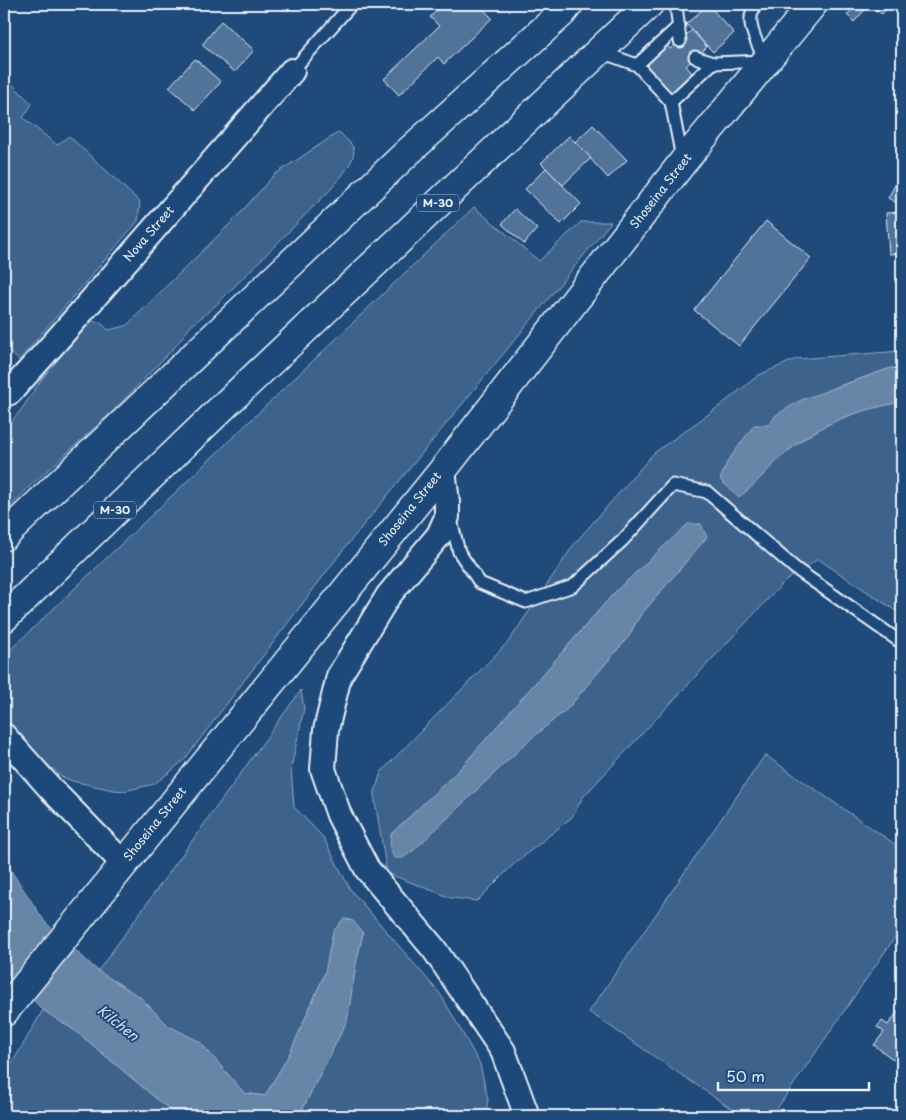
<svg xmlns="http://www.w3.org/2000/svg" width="906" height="1120" font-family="'Playpen Sans',sans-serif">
<rect width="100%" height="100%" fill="#1f4a7a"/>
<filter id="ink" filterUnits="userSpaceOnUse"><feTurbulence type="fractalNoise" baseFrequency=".02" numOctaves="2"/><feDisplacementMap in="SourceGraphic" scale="10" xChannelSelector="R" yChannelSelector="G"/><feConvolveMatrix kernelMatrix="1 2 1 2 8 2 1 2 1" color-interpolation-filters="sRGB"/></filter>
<g filter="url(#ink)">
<!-- green -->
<g fill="#3c628c" stroke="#92aac2" fill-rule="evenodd">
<polygon points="4,76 32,104 23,118 57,145 69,136 140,202 138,221 19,360 4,348 4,129 10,122 4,115"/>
<path d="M339,132C343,136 350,142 353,147C358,159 339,179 332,188L215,306L191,326L173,349L112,412L26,490L4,514V430L21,410L48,370L92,321L101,323L108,330L126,326L235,219L274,175Z"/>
<polygon points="474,207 539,261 581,222 611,222 343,550 185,759 170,772 154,784 124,791 113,790 72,781 62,777 30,749 4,716 4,656"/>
<path d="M902,351V369L891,368L827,390L773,465C813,426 848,412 902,402V615L818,559L784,582L583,797L572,817L513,865L477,901L451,898L387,873L374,795L381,772L509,641L575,543L654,453L717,408L759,375L796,359ZM707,537L639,617L629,636L568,708L527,742L440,825L403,858L391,834L459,770L615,592L669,542Z"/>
<polygon points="301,690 304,709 291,768 294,807 323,837 350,889 441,995 480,1064 488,1100 485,1116 299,1116 347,1021 356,964 363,933 333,932 325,973 290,1053 265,1096 244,1093 200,1042 169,1026 140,997 98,971"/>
<polygon points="765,755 902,849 902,927 772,1116 742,1116 589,1012"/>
<polygon points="43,1010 77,1032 177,1116 4,1116 4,1077"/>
</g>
<!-- water -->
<g fill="#6685a7" stroke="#9ab0c7">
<path d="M891,368L902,369V402C863,409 824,421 792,447C773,462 759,483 739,497L720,480L727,462L754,425H769L776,415L801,400Z"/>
<polygon points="688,524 701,524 707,537 639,617 629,636 568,708 527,742 414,850 403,858 394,858 390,848 391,834 459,770 615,592"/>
<polygon points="4,860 45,922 98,971 140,997 169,1026 200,1042 244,1093 265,1096 290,1053 325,973 333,932 344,918 353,921 363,933 356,964 347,1021 299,1116 177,1116 77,1032 43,1010 4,971"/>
</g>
<!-- building -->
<g fill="#517399" stroke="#e8f1f8">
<polygon points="444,4 487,4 482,8 492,18 444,64 438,57 399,95 384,79 439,26 430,17"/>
<polygon points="857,4 870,4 854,22 847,15"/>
<polygon points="873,4 890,4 882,14 871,6"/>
<polygon points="708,5 734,33 713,52 686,24"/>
<polygon points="221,21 254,50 235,72 202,45"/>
<polygon points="692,30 707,47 686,66 692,73 671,93 643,61 664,42 670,49"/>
<polygon points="195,59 221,82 195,110 169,87"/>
<polygon points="593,125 627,160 608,178 575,142"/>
<polygon points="569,136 591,158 563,185 541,163"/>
<polygon points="546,168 581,204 561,224 525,189"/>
<polygon points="902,172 902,206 888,198"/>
<polygon points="515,209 537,229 524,244 502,224"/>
<polygon points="902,212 902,253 889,254 886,213"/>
<polygon points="766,221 811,258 739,346 694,310"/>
<polygon points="899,1010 902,1012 902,1066 874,1045 884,1032 877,1027 882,1021 888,1025"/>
</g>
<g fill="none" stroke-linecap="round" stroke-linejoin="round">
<defs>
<g id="lane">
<polyline points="676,4 680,41"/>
<polyline points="601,52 637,65 671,102 682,158"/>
<path d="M695,57L713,63L765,61C758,43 742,20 757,4"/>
<polyline points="637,65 679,26"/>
<polyline points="292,71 352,4"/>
<polyline points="671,102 713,63"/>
<polyline points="450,516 459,552 480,583 526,602 573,586 623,540 673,485 707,492 796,569 902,643"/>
</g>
<g id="street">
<polyline points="4,394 10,392 56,341 292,71"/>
<polyline points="443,470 447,502 447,517 439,535 388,596 339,676 326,730 323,769 339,815 367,869 434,949 503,1051 527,1116"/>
<polyline points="4,736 52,790 123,863"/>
</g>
<polyline id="secondary" points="4,1012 443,470 683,162 813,4"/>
<g id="highway">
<polyline points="4,536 408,152 562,13 569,4"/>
<polyline points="4,618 227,403 649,4"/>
</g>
</defs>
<!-- lane casing -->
<use href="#lane" stroke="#e8f1f8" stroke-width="15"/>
<!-- street casing -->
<use href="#street" stroke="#e8f1f8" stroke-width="28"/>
<!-- secondary casing -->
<use href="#secondary" stroke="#e8f1f8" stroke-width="31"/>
<!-- highway casing -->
<use href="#highway" stroke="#e8f1f8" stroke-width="31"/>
<!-- lane -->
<use href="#lane" stroke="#1f4a7a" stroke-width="11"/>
<!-- street -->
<use href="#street" stroke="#1f4a7a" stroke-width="24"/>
<!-- secondary -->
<use href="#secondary" stroke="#1f4a7a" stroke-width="28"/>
<!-- highway -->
<use href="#highway" stroke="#1f4a7a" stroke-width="28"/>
</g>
</g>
<g text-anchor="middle" stroke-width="4" stroke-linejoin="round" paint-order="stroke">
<!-- shield labels -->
<g fill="#1f4a7a" stroke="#acbfd2" stroke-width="1">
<rect x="417" y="194.5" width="42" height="17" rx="4"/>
<rect x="94" y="501.5" width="42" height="17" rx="4"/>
</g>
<g font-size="11" font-weight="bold" fill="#e8f1f8">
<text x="438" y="207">М-30</text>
<text x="115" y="514">М-30</text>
</g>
<!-- street labels -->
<g font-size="12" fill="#e8f1f8" stroke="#1f4a7a">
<text transform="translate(661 191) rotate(-52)" y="4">Shoseina Street</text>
<text transform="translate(149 234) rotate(-49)" y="4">Nova Street</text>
<text transform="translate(410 509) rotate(-51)" y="4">Shoseina Street</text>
<text transform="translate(155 824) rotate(-51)" y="4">Shoseina Street</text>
</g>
<!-- water labels -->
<g font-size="14" font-style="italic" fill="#d4e1ec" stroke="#1f4a7a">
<text transform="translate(118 1023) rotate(39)" y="5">Kilchen</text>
</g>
</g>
<!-- margin -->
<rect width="906" height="1120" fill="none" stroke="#1f4a7a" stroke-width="20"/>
<rect x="10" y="10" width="886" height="1100" fill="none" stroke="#e8f1f8" stroke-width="2" filter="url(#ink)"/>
<!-- scale -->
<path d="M718 1082v8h151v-8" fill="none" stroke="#e8f1f8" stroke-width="2.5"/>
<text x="726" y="1082" font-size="15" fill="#e8f1f8" stroke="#1f4a7a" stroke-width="4" paint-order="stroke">50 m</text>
</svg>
